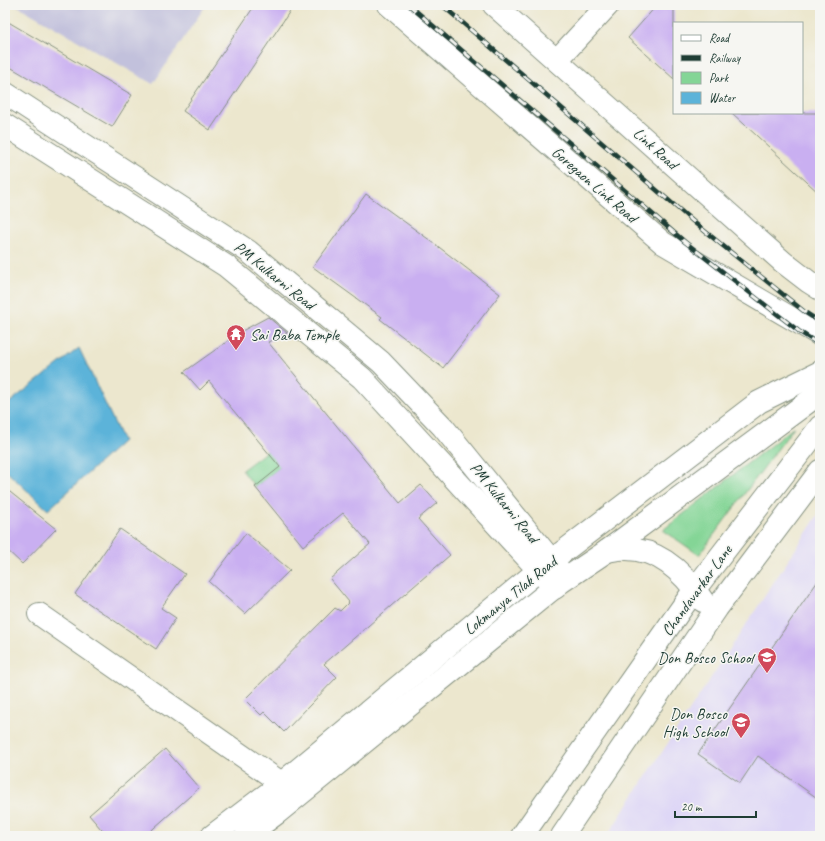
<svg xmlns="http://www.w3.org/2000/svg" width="825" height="841" font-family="Caveat,sans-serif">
<rect width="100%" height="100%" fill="#f6f6f2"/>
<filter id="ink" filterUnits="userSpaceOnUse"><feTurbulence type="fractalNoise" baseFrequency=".025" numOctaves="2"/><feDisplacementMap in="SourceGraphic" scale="8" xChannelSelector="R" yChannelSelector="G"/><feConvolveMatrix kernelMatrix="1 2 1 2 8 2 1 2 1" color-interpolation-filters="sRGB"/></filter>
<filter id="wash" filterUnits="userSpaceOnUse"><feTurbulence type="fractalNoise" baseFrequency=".012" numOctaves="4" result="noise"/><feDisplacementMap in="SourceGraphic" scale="16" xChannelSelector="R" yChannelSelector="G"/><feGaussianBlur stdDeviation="0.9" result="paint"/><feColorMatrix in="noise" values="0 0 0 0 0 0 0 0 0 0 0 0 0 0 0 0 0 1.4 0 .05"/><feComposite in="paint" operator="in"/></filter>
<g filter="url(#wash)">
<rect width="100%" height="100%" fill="#ece7ce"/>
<!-- built -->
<polygon fill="#ddd5f6" points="820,512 820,836 607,836"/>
<!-- industrial -->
<polygon fill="#c2c1dc" points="16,5 206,5 153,84"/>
<!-- green -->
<g fill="#84d596" stroke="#528965">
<polygon points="794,427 699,555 663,530"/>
<polygon points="287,436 283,465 255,487 242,470"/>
</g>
<!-- water -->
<polygon fill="#5cb3d9" stroke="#3e7886" points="79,348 123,441 48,510 5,470 5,406"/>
<g id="blocks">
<!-- building -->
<g fill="#c9aff1">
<polygon points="255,5 294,5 210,130 183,111"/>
<polygon points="657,5 674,5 674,79 628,38"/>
<polygon points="5,20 132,95 112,127 5,64"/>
<polygon points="732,113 820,113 820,194"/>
<polygon points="366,194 431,241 500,294 443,368 380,319 382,317 313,267"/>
<polygon points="268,317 287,333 268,342 400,503 421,485 437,503 418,519 450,555 324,664 337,677 284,732 264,712 261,715 245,699 335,608 340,611 349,602 330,579 370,544 343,513 303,546 255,487 280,467 209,381 200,390 184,372 242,331"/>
<polygon points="5,488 56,529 22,564 5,548"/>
<polygon points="120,529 185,574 161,608 176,618 156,649 75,594"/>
<polygon points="246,533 290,570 245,614 209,582"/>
<polygon points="820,578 820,800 758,756 740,783 698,754"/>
<polygon points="165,749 199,788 145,836 107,836 89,815"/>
</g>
</g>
</g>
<g filter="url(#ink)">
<use href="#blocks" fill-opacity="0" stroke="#869281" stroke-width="1"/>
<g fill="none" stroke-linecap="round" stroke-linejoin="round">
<defs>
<g id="minor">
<polyline points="557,60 608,5"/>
<polyline points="5,93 248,251 381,362 443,427 564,576"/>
<polyline points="5,125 226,266 362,378 555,588"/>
<path d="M607,551C613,550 620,548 626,549C660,549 685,574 703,601"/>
<polyline points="39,614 297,794"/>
<polyline points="522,836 695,589 820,427"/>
<polyline points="562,836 717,608 820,471"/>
</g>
<g id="major">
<polyline points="389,5 663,243 820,335"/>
<polyline points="494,5 783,262 809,282 820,289"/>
<polyline points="212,836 282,783 539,570 759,402 820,372"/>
<polyline points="246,836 277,813 561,582 607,551 820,393"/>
</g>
</defs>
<!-- minor casing -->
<use href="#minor" stroke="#869281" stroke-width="24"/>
<!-- major casing -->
<use href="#major" stroke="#869281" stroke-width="24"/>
<!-- minor -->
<use href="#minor" stroke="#fff" stroke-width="22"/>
<!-- major -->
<use href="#major" stroke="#fff" stroke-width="22"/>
<defs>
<g id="rail">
<polyline points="409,5 685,242 800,332 820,345"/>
<polyline points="442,5 696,224 806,313 820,322"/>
</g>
</defs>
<!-- rail casing -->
<use href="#rail" stroke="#1f3d34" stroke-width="4.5"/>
<!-- rail -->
<use href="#rail" stroke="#f6f6f2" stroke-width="3" stroke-dasharray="9" stroke-linecap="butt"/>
</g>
</g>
<!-- icons -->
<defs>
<symbol id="temple-pin" viewBox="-11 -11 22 30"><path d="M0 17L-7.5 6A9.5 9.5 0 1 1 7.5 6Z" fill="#d1495b" stroke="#f6f6f2"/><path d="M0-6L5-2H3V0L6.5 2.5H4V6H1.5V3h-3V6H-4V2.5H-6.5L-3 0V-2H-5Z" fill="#fff"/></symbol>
<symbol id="school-pin" viewBox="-11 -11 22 30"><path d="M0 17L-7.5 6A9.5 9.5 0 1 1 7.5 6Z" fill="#d1495b" stroke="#f6f6f2"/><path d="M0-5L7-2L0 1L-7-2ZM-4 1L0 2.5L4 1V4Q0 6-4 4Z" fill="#fff"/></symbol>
</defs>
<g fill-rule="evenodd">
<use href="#temple-pin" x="225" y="323" width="22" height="30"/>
<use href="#school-pin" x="756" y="646" width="22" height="30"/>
<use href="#school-pin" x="730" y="711" width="22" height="30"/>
</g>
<g text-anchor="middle" stroke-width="3" stroke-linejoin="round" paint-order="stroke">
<!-- street labels -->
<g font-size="16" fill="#1f3d34" stroke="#f6f6f2">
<text transform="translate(656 148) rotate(42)" y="6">Link Road</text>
<text transform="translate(595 184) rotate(41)" y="6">Goregaon Link Road</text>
<text transform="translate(275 275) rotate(39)" y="6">PM Kulkarni Road</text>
<text transform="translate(505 502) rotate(51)" y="6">PM Kulkarni Road</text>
<text transform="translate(696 590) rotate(-54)" y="6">Chandavarkar Lane</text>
<text transform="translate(510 595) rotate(-39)" y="6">Lokmanya Tilak Road</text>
</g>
<!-- poi labels -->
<g font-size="16" fill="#1f3d34" stroke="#f6f6f2" text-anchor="end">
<text x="250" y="340" text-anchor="start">Sai Baba Temple</text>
<text x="753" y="663">Don Bosco School</text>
<text x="727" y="719">Don Bosco<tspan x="727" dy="18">High School</tspan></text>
</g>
</g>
<!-- margin -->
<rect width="825" height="841" fill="none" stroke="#f6f6f2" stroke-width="20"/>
<!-- legend -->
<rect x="673" y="22" width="130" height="92" fill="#f6f6f2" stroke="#a0aca6"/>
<rect x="681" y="35" width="20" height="6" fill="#ffffff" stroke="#a0aca6"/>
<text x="709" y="42" font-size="12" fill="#1f3d34">Road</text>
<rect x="681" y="55" width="20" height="6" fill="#1f3d34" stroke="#a0aca6"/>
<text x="709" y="62" font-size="12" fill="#1f3d34">Railway</text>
<rect x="681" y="72" width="20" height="12" fill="#84d596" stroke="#a0aca6"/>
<text x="709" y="82" font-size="12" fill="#1f3d34">Park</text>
<rect x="681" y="92" width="20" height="12" fill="#5cb3d9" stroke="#a0aca6"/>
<text x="709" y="102" font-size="12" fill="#1f3d34">Water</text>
<!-- scale -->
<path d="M675 811v6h81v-6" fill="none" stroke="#1f3d34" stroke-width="2"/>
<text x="681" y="811" font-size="12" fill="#1f3d34" stroke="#f6f6f2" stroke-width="3" paint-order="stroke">20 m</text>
</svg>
